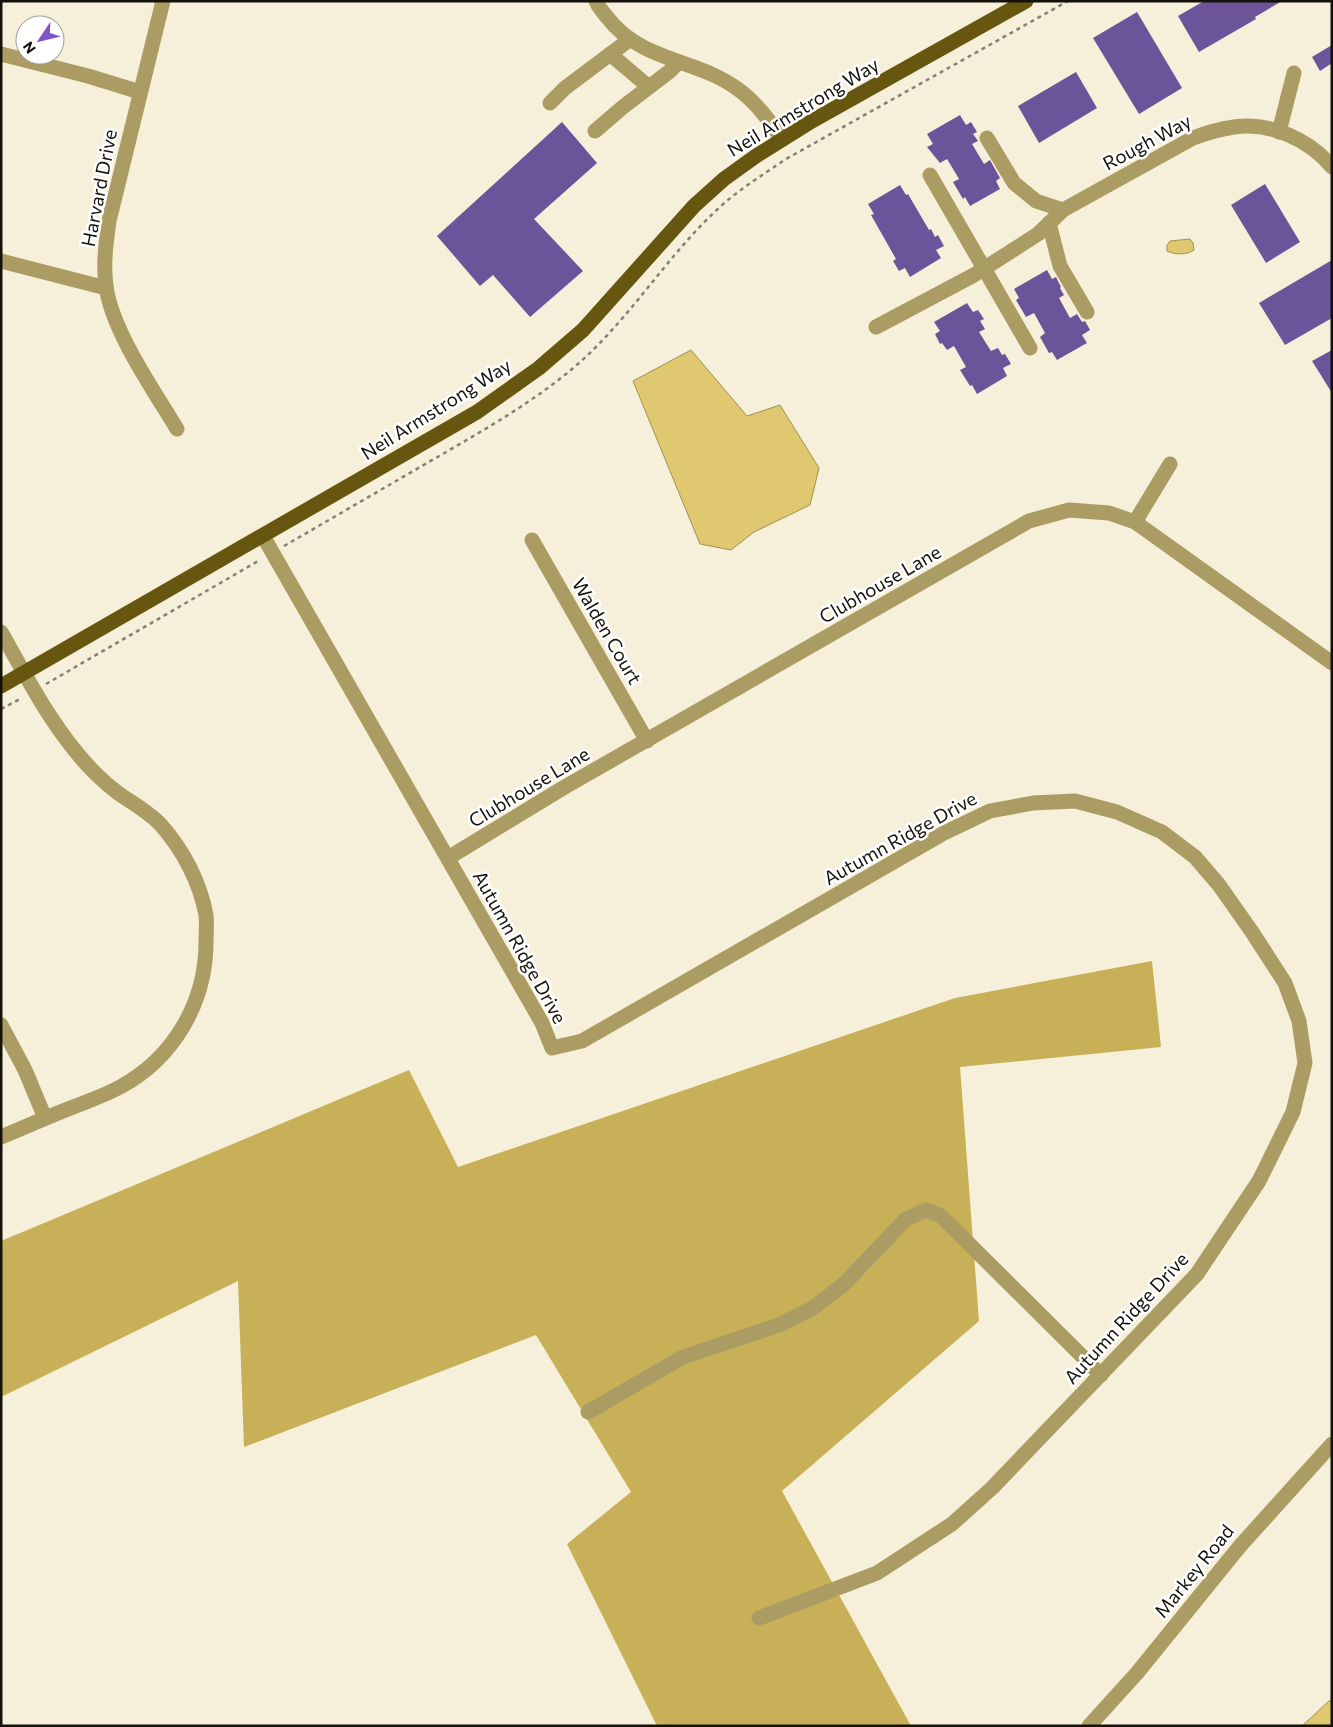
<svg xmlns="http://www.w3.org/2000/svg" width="1333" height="1727" font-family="Commissioner,sans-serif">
<rect width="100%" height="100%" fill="#f6f0da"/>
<!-- forest -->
<polygon fill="#c7b058" points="1152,961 1161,1047 960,1067 979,1321 782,1491 911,1726 657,1726 567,1544 631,1492 536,1335 244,1447 238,1281 1,1397 1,1241 409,1070 458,1167 955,998"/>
<!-- water -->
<g fill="#dfc870" stroke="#a29152">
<path d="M1190,239L1193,243L1194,250C1187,255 1175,255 1167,251V245L1170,241Z"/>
<polygon points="691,350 747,416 780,405 819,468 810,505 754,532 731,550 700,544 633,381"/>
<polygon points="1332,1700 1332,1726 1302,1726 1329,1701"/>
</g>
<!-- building -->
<g fill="#6b549a">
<polygon points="1204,1 1282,1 1255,17 1256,19 1199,52 1178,16"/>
<polygon points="1137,12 1182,88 1139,114 1093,38"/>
<polygon points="1332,45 1332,63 1320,71 1312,57"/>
<polygon points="1076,72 1097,108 1039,143 1018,106"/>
<polygon points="960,115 966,125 971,122 977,132 973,134 978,141 972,144 984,164 990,160 1000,178 996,181 1000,189 970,206 965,197 963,199 953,182 959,179 947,159 940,163 927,147 933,144 927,134"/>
<polygon points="562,122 597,163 534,219 583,271 530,317 493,275 480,286 437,236"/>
<polygon points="1265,184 1300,242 1266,263 1231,205"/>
<polygon points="900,185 906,195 908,194 929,230 931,229 935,237 938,235 944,246 936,250 941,258 910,277 905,268 899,271 893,261 896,259 871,215 874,214 868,204"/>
<polygon points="1332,260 1332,318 1285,345 1259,303"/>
<polygon points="1047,270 1052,279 1056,277 1061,287 1060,288 1064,295 1059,298 1070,318 1077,314 1082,322 1085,321 1090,330 1082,335 1087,343 1057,360 1052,352 1049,353 1040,337 1045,333 1034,313 1026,317 1016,300 1019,298 1014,289"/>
<polygon points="967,303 973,312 978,310 984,319 980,321 985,329 979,332 991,351 998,348 1002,355 1005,354 1011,364 1003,368 1007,376 977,394 972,385 970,386 960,370 966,367 954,346 947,350 942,343 940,344 935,334 940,331 934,322"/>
<polygon points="1332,350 1332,393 1312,361"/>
</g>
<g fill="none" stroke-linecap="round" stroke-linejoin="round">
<!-- path -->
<g stroke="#858172" stroke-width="2.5" stroke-dasharray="4 4" stroke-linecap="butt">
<path d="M284,546C336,516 389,485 441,455C489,427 538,399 579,363C632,316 669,253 721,206C741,188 764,174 786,159L1068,1"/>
<polyline points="46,684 260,560"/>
<polyline points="1,709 22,698"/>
</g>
<!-- minor -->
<g stroke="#aa9c63" stroke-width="15">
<path d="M163,1L109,221C106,243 103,264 106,286C112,331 153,389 177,429"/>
<path d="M596,1C598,7 603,12 607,17C642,63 697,58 739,90C757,103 770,122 782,139"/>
<polyline points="1,54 88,76 140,92"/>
<polyline points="610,54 649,87"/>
<polyline points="550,103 565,88 629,40"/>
<polyline points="595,131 623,107 670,71 679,62"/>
<polyline points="1279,132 1294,73"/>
<polyline points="987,138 1014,183 1036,201 1063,210"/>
<polyline points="930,175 1030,348"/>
<polyline points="1049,223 1060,266 1087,312"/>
<polyline points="1,261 106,288"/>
<path d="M876,327L974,275L1038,234L1063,210L1193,138C1206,133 1220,129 1234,127C1270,122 1309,139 1332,167"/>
<polyline points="1135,522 1170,464"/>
<polyline points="263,536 542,1023 552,1048 582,1041 944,833 990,811 1033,803 1075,801 1117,812 1162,832 1195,857 1219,885 1252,932 1285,983 1299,1021 1305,1063 1293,1112 1259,1181 1197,1274 992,1488 952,1524 877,1573 759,1618"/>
<polyline points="532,540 647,741"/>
<path d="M1,632C29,681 55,733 95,773C102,780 110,787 118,793C132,803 149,812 161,825C183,850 200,882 206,915C207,924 206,933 206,942C206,1002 174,1058 120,1087C104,1096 85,1102 68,1109C45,1118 23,1128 1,1137"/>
<polyline points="448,858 563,788 1029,521 1069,510 1109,513 1135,522 1332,663"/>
<polyline points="1,1025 25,1070 45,1118"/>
<polyline points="588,1412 683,1357 779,1325 813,1308 844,1284 906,1219 926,1210 941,1216 1101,1375"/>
<polyline points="1089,1726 1137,1673 1240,1546 1332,1444"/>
</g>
<!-- major -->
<polyline stroke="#67560f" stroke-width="15" points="1,686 477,412 539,368 583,330 694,206 724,179 756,156 812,121 1026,1"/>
</g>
<g text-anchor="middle" stroke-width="5" stroke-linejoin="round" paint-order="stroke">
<!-- street labels -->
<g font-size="19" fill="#14120b" stroke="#fff">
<text transform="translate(803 107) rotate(-31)" y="7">Neil Armstrong Way</text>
<text transform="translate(1147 142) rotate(-28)" y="7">Rough Way</text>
<text transform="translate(99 188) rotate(-79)" y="7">Harvard Drive</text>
<text transform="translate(436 409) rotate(-32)" y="7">Neil Armstrong Way</text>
<text transform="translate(880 584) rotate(-30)" y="7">Clubhouse Lane</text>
<text transform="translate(607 631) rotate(60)" y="7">Walden Court</text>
<text transform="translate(529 787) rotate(-31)" y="7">Clubhouse Lane</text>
<text transform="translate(900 838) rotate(-29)" y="7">Autumn Ridge Drive</text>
<text transform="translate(520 947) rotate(61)" y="7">Autumn Ridge Drive</text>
<text transform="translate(1126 1318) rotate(-47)" y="7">Autumn Ridge Drive</text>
<text transform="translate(1194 1571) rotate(-51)" y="7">Markey Road</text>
</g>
</g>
<!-- border -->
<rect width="1333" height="1727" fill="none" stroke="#14120b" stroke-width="5"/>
<!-- north arrow -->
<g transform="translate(40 40) rotate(235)"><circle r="24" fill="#ffffff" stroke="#a1a09d"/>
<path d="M0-4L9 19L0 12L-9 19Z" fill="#8052cb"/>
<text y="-8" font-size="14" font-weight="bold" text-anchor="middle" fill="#14120b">N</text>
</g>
</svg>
